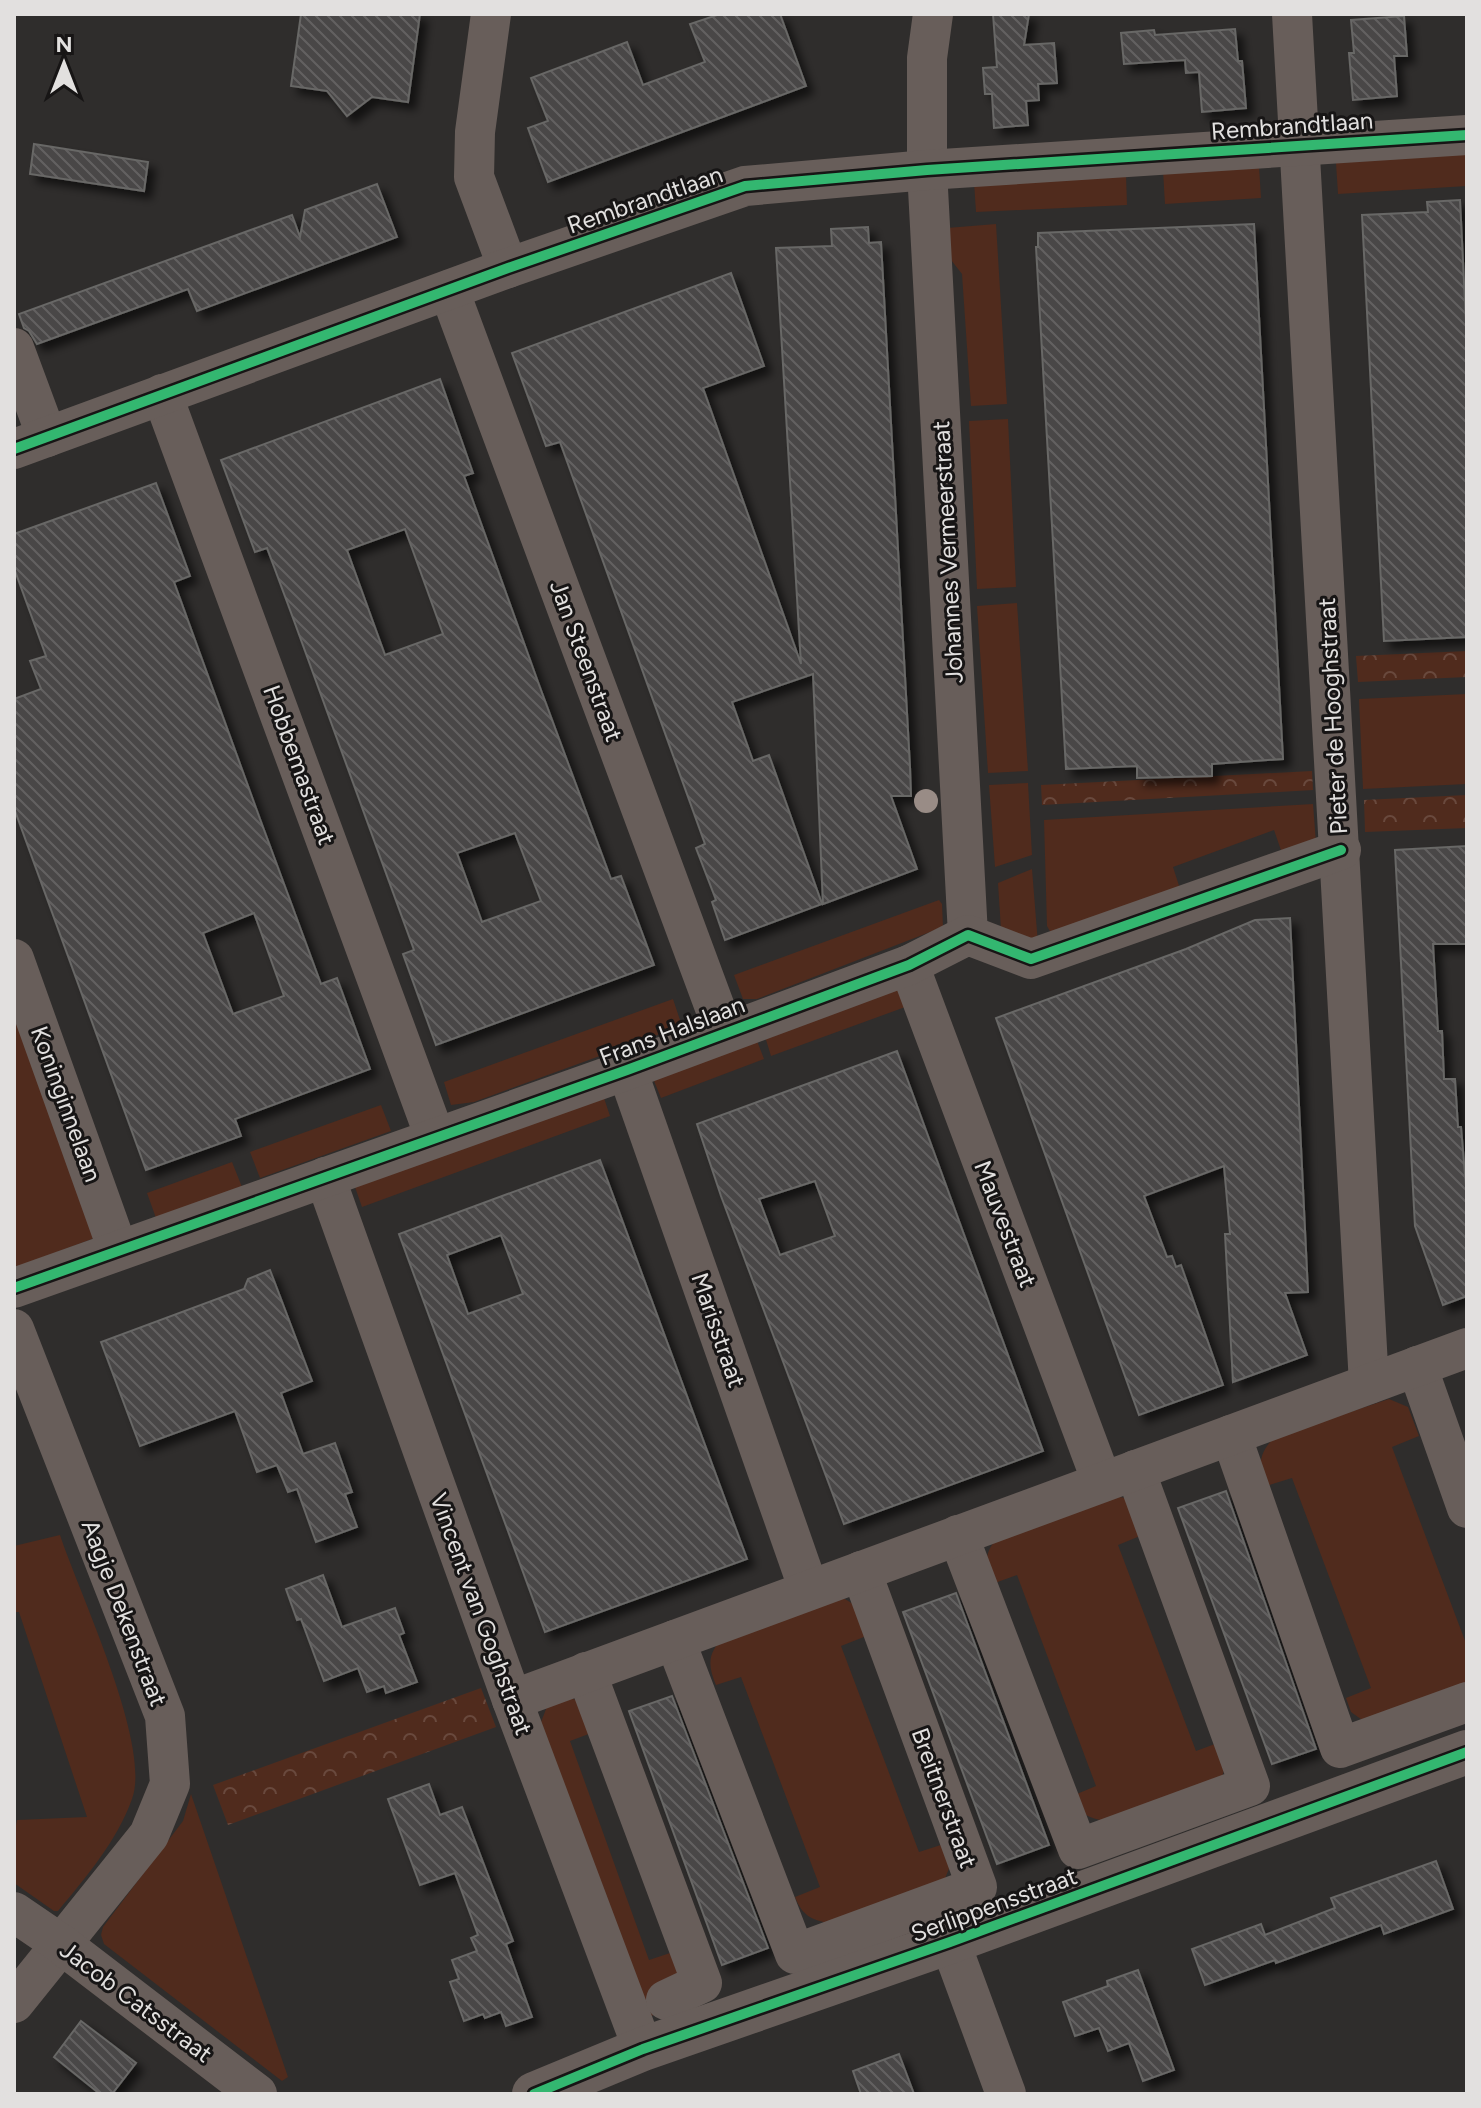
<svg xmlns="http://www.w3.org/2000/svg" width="1481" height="2108" font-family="Figtree,sans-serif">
<defs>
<pattern id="forest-crowns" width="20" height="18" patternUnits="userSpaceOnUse" patternTransform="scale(2)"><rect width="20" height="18" fill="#502b1d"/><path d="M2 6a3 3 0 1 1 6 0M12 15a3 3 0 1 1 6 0" fill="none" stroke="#69493d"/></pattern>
<pattern id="building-back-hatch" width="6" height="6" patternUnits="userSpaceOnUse" patternTransform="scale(2)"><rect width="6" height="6" fill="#494747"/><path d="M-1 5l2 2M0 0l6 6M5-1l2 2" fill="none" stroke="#636161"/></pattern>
<filter id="shadow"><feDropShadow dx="7" dy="7" stdDeviation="4" flood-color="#0009"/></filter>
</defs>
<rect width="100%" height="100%" fill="#2f2d2c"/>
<!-- green -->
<g fill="#502b1d">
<polygon points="1467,154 1467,186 1338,194 1336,163"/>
<polygon points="1259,166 1261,198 1165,204 1163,171"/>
<polygon points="1126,175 1127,205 976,212 974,182"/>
<polygon points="996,224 1007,404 971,406 962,274 948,256 947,228"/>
<polygon points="1008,419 1016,587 977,589 969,421"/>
<polygon points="1017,603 1028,771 988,773 977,606"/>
<polygon points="1467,694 1467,784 1363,789 1359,699"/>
<polygon points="1028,783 1032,855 995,867 989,785"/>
<polygon points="1313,804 1316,843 1283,856 1274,830 1173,867 1181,892 1051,933 1047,926 1044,820"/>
<polygon points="1032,869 1038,944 1001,930 998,883"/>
<polygon points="939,900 942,904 943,927 757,999 743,999 734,975"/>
<polygon points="901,987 908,1006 771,1056 763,1030"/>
<polygon points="14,997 96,1234 92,1239 14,1268"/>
<polygon points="673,999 682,1026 474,1102 451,1105 444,1082"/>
<polygon points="754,1033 764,1059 661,1098 652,1076"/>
<polygon points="604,1098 610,1116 362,1207 355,1187"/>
<polygon points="381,1105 391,1131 260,1178 250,1152"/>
<polygon points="232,1162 242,1187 156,1218 147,1193"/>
<path d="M1389,1399L1408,1407L1419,1436L1392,1447L1467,1646V1692L1365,1722L1351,1712L1346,1698L1371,1688L1292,1478L1266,1486C1258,1466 1258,1453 1275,1437Z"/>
<path d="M1114,1496L1125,1498L1145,1534L1118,1545L1196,1751L1223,1741L1226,1764L1221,1780L1106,1821C1087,1818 1078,1813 1072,1796L1096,1786L1017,1575L992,1584C984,1563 984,1550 1001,1535Z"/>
<path d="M60,1535C79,1593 152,1745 132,1799C117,1841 86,1877 58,1911H54L14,1883V1836L17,1820L87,1817L19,1612H14V1546Z"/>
<path d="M838,1597C859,1602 861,1616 869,1635L841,1646L919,1852L947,1843L950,1866L944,1881L829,1923C811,1920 802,1915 795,1897L820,1887L741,1677L716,1685C707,1664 708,1652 725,1636Z"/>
<polygon points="566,1697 583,1702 594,1732 570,1741 649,1960 673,1952 680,1970 663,2012 648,2017 541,1722 548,1704"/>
<polygon points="191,1794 288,2077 282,2081 104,1944 101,1935 103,1927 183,1821"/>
</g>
<!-- forest -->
<g fill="url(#forest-crowns)">
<polygon points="1467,651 1467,677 1358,682 1356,656"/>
<polygon points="1312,771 1313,790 1042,805 1041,785"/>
<polygon points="1467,795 1467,828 1365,832 1364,800"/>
<polygon points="481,1688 496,1727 228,1825 213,1785"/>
</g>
<!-- building -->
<g fill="url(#building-back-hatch)" stroke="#686766" stroke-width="2" fill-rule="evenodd" filter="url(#shadow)">
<polygon points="301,14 420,14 408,102 372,97 347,116 327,91 291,86"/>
<polygon points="720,14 780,14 806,86 548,182 528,128 548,121 531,78 627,42 643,85 705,62 690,24"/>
<polygon points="993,14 1029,14 1024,45 1054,43 1057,83 1038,84 1039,100 1026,101 1028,125 994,128 992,94 985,94 983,68 997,67"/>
<polygon points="1404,16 1407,56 1394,56 1397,96 1353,100 1349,53 1354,53 1351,20"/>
<polygon points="1235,29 1238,61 1242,61 1246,108 1202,112 1199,72 1186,73 1185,60 1124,64 1121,33 1154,30 1155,35"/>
<polygon points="34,144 148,162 144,191 30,174"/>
<polygon points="377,184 397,237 197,311 188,289 37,344 29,331 24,328 19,314 292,215 300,237 305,210"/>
<polygon points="1460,200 1467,343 1467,637 1384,641 1362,215 1428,212 1427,202"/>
<polygon points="1254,224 1283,759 1212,764 1212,776 1137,778 1137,766 1066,769 1036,247 1038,247 1038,233"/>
<polygon points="868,227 869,243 881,242 910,767 911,796 891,796 917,869 823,904 813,674 732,702 753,761 769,755 822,904 725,940 712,902 716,900 696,848 705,844 560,442 546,446 512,353 731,273 764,366 703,388 801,664 776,248 832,246 831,229"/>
<path d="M440,379L473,473L464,476L538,682L611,879L621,876L654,965L436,1045L403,954L414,950L293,618L267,548L255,552L221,460ZM405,529L443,634L385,655L347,550ZM515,833L541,901L482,922L457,853Z"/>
<path d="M156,483L190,576L174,582L260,819L321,984L337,978L370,1069L235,1119L241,1136L146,1170L14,808V699L41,689L30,661L46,656L14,568V534ZM254,913L284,996L233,1014L203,933Z"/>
<polygon points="1467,846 1467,944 1433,944 1438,1031 1442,1031 1444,1079 1455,1079 1458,1127 1461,1127 1467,1198 1467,1296 1443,1305 1415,1226 1395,850"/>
<polygon points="1290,918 1308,1292 1285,1293 1307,1355 1233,1382 1225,1234 1230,1234 1224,1166 1144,1196 1167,1257 1172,1256 1176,1267 1181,1265 1223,1385 1139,1415 996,1018 1186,949 1255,920"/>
<path d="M897,1051L1043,1451L844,1524L721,1196L697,1124ZM815,1181L835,1236L780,1255L759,1199Z"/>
<path d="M600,1160L747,1559L545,1632L399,1234ZM501,1235L523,1294L468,1314L447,1255Z"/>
<polygon points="270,1270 312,1381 281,1393 303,1454 335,1443 352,1492 345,1494 357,1527 316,1542 297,1489 288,1492 277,1465 257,1472 235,1411 140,1446 101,1342 244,1289 248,1279"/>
<polygon points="1226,1491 1316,1749 1272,1764 1178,1508"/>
<polygon points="323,1575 342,1627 395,1608 404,1633 399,1635 417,1682 386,1693 384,1686 367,1692 358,1668 324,1681 301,1619 297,1620 286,1589"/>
<polygon points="956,1593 1049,1845 997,1864 903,1612"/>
<polygon points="672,1696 768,1948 722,1965 629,1711"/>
<polygon points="429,1784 440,1815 462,1807 513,1941 506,1944 532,2017 506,2026 501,2012 485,2018 483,2014 464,2021 450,1982 459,1979 452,1960 477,1951 471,1938 478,1935 455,1873 420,1885 388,1799"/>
<polygon points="1436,1861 1453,1909 1384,1934 1381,1925 1276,1963 1275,1960 1205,1985 1192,1949 1261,1924 1265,1935 1335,1908 1331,1898"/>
<polygon points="1138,1970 1174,2070 1143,2081 1129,2043 1108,2051 1099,2028 1075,2036 1063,2002 1108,1986 1107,1981"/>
<polygon points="81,2021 136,2063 112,2094 100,2094 54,2057"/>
<polygon points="899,2054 914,2094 861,2094 853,2071"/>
</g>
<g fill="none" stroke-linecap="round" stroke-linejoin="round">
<!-- minor -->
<g stroke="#685e5a" stroke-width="40">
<polyline points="491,14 475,132 474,177 508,268"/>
<polyline points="933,14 927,58 927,170 968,935"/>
<polyline points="1292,14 1369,1384"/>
<polyline points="449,290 724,1032"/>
<polyline points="14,348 47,437"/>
<polyline points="162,394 435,1137"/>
<polyline points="14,449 508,268 745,186 927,170 1467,135"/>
<polyline points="14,959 118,1250"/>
<polyline points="909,965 1102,1482"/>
<polyline points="627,1070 809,1590"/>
<polyline points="325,1177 512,1700 643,2049"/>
<polyline points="14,1288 627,1070 909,965 968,935 1031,959 1341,850"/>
<polyline points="14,1329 165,1716 170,1784 149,1835 14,2003"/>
<polyline points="1417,1366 1467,1508"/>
<polyline points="1231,1435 1340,1748 1467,1702"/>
<polyline points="958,1535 1078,1849 1250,1786 1135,1470"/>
<polyline points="675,1640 795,1954 977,1887 861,1571"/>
<polyline points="586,1672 702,1983 666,2000"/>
<polyline points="512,1700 1467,1348"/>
<polyline points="14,1912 61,1944 257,2094"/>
<polyline points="950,1942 1006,2094"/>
</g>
<!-- tertiary -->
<polyline stroke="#685e5a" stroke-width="44" points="534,2094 643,2049 950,1942 1467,1752"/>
<defs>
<g id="cycleway">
<polyline points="14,449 508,268 745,186 927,170 1467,135"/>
<polyline points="14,1288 627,1070 909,965 968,935 1031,959 1341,850"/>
<polyline points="534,2094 643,2049 950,1942 1467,1752"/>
</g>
</defs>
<!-- cycleway casing -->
<use href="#cycleway" stroke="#171515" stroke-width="15"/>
<!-- cycleway -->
<use href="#cycleway" stroke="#33b770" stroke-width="10"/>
</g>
<!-- trees -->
<circle fill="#998c86" cx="926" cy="801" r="12"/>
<g text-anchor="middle" stroke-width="6" stroke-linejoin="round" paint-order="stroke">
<!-- street labels -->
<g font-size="24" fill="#e2e0df" stroke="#171515">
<text transform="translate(1292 126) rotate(-4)" y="8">Rembrandtlaan</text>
<text transform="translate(645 200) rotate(-19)" y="8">Rembrandtlaan</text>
<text transform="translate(948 552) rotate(-93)" y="8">Johannes Vermeerstraat</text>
<text transform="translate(586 661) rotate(70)" y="8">Jan Steenstraat</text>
<text transform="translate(1333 716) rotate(-93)" y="8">Pieter de Hooghstraat</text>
<text transform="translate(299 765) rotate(70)" y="8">Hobbemastraat</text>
<text transform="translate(672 1031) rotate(-21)" y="8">Frans Halslaan</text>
<text transform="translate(66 1104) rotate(70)" y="8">Koninginnelaan</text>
<text transform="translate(1005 1224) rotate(69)" y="8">Mauvestraat</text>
<text transform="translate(718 1330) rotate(71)" y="8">Marisstraat</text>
<text transform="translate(124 1613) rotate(69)" y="8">Aagje Dekenstraat</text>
<text transform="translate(481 1614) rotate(70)" y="8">Vincent van Goghstraat</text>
<text transform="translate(944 1798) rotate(70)" y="8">Breitnerstraat</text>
<text transform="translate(994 1905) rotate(-20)" y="8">Serlippensstraat</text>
<text transform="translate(136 2002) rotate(37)" y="8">Jacob Catsstraat</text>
</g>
</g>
<!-- border -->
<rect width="1481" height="2108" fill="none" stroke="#e2e0df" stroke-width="32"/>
<!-- north arrow -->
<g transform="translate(64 64)" stroke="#171515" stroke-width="6" paint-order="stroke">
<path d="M0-6L14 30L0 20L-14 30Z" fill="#e2e0df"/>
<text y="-12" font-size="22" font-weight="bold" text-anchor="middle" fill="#e2e0df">N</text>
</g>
</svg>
